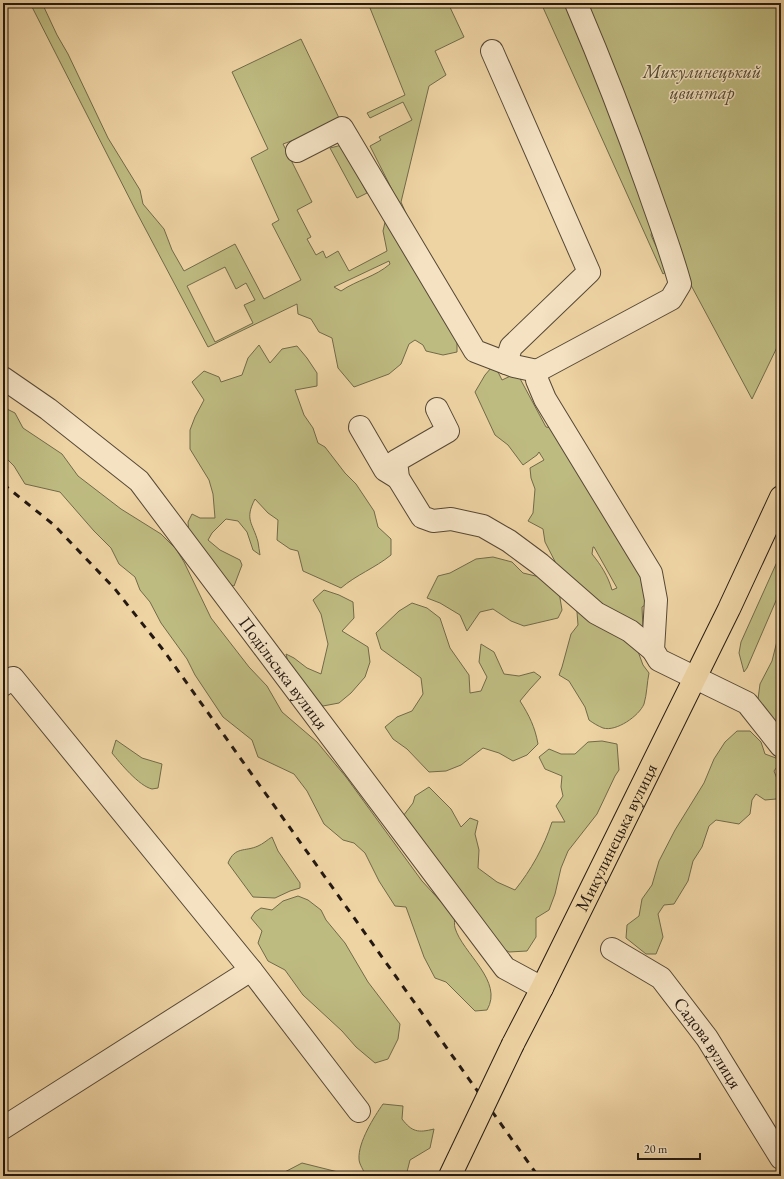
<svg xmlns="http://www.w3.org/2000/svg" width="784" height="1179" font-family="'EB Garamond',serif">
<rect width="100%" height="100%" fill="#eed3a3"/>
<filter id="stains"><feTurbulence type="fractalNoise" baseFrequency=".005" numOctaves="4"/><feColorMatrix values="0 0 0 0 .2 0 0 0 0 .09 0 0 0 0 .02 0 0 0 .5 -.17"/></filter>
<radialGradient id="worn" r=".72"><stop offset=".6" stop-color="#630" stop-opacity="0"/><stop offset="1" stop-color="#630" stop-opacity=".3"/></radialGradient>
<!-- green -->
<g fill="#bebb81" stroke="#716a4a" fill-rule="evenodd">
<path d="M30,3H42L57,35L68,54L108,138L140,190L143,204L164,229L172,250L184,271L235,244L264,299L301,280L272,224L279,220L251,158L268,149L232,72L301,39L339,118L342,128L335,125L283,144L312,202L297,210L311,237L307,239L316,255L323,251L326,258L338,251L349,271L387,251L383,231L386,218L457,338V352L443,355L426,351L423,345L415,340L409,344L401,364L389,374L354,387L338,368L332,338L319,332L311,319L298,314L297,304L208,347L137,213ZM389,261L390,264C375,277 357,280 341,291L334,287ZM225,267L236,289L246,283L255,300L244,305L253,323L215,342L187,286Z"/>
<polygon points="368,3 448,3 464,37 435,51 446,75 429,86 401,202 420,245 370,146 381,140 379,137 412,120 403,102 370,118 367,113 405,95"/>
<polygon points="541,3 568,3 655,220 651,235 667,271 663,274"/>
<polygon points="584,3 781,3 781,339 752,399 685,274"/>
<polygon points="342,145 367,193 357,198 330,148"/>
<path d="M259,345L270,363L282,349L297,346L307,358L317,373V386L295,390L304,415L313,428L318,443L325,447L345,473L356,484L374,511L378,527L391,539V555C375,568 356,575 341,588L303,571L298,551L290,549L277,540L278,520L268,513L255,499C244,520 253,523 258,542C259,546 259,551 260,555L253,550L247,532L238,521L226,519L212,533L208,540L220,550L240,560L242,565L234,586L220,581L189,534L188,522L192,514L200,518H215L213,494L209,480L190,449V430L195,417L204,400L192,382L204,371L219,377L221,382L242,375L248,358Z"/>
<path d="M491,368L498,372L502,380L517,373L546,427L557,429L649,589L645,605L642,607L643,629L636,646L643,665L649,673C647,682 647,694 644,704C639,716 616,732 603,728C598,726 593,723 589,720L585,707L569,681L559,675L562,667L571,634L578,625L577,612L566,595L562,575L545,542L543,529L528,521L533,513L535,489L531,478L530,468L544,460L539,452L537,455L523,465L508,445L495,435L475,392L485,375ZM593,547H594L617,588L612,590C608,576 601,565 592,554Z"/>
<path d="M3,407L15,413L23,428L62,454L78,476L121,509L161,534L176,549L184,562L211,618L249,667L267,686L282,712L317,742L346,777L422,881L454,916C455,920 454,925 455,928C463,954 504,981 487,1010L475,1011L446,982L435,978L424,957L406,907L395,906L379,881L365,853L354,843L343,840L324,824L307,791L294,774L258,757L252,740L223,717L195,675L187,659L161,623L150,602L140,590L135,577L119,564L111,548L94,531L60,492L25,484L14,466L3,455Z"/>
<polygon points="781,553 781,589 747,668 744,672 739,653 741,642"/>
<polygon points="493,557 512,562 523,573 544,578 559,592 562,610 558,618 524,626 511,621 493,609 480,612 467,631 460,615 440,603 427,598 438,576 450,573 476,559"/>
<polygon points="324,590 339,595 353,602 354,618 342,631 368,647 370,662 365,677 351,693 339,703 323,706 290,670 286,654 294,658 307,668 321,674 328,644 321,614 313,600"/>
<path d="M412,603L427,608L440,618L450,648L469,675L470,693L481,691L487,677L479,662L481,644L494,652L504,674L519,676L534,672L541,677L530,689L520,701C529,715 535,727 538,744L527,755L513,761L499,753L483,748L461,765L446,771L429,772L407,749L393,739L385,727L397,717L412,711L423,694L421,678L381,649L376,633L399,611Z"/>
<polygon points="781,625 781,753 755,722 760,684 772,661"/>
<polygon points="737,731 750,731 761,742 765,754 776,758 779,764 774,771 781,789 776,799 765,800 756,794 752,800 750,814 739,824 716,820 709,826 702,847 693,861 688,881 674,904 664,905 658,914 663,937 656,954 646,954 626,938 627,925 639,916 642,899 652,885 659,861 675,830 704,783 714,759 725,742"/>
<path d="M116,740L142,758L162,764L158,788C156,788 154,789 152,789C139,786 120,763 112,753Z"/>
<path d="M602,741L617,744L619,770L615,776L597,814L568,851L561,868L555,894L549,910L536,918V937L527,951L509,952L497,945L400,820L413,803L415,796L429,787L451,809L461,827L470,818L478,821L475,834L479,850L478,868L497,882L515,890C531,870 544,847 552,822H565L556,806L563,796L561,787L562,776L545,769L539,757L549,749L561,754H575L588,742Z"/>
<path d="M272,837L278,851L300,883V888L290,891L275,898L253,897L228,863C235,846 245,852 258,846C263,844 267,840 272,837Z"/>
<polygon points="298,896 308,900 321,910 326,920 345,943 368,982 400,1024 398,1039 388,1059 375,1063 356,1047 342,1031 303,995 285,970 268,961 258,943 262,931 251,918 255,912 261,908 272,910 283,901"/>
<path d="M383,1104L403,1106L402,1119C412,1132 418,1133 434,1129L430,1148L410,1160L406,1176H366C364,1171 359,1164 359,1159C358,1142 374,1117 383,1104Z"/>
<polygon points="302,1163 346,1174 348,1176 277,1176"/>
</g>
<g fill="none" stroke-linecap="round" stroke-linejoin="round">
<defs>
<g id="minor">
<path d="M576,3C602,64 626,126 648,188C659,220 671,251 680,284L671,299L537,371V380L545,399L651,573L656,600L653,650L659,660L747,703L781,746"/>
<polyline points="492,51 589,272 511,347 506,363"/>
<polyline points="297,151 342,128 475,351 514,366 537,371"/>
<path id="s1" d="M3,378L48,409L139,481L505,968L542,988"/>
<polyline points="437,409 448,431 396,461 398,478 422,517 433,521 451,519 483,526 509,541 540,564 596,613 630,631 653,650"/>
<polyline points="360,427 385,470 398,478"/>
<polyline points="3,685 13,678 251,970 359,1111"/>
<path id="s2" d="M612,949L661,978L707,1038L781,1158"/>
<polyline points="3,1128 251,970"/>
</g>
<g id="major">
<path id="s3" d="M513,1044L542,988L729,609L781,497"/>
</g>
</defs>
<!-- minor casing -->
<use href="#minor" stroke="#564836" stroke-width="24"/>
<!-- major casing -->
<use href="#major" stroke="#241912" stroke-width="24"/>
<!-- minor -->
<use href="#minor" stroke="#f4e2c3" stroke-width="22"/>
<!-- major -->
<use href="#major" stroke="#eed3a3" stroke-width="22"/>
<!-- rail -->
<polyline stroke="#241912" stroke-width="3" stroke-dasharray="7 7" stroke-linecap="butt" points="3,484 54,525 115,589 164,651 538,1176"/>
<defs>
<polyline id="major-bridge" points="450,1176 513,1044"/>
</defs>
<!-- major-bridge casing -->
<use href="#major-bridge" stroke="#241912" stroke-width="24" stroke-linecap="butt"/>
<!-- major-bridge -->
<use href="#major-bridge" stroke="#eed3a3" stroke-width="22"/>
</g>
<g text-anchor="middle" stroke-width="3" stroke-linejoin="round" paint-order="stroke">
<!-- park labels -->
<g font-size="18" font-style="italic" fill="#524a33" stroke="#f4e2c3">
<text x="702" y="78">Микулинецький<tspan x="702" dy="21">цвинтар</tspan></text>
</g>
<!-- street labels -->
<g font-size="18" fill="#241912" stroke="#f4e2c3">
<text dy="6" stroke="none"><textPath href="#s1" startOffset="411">Подільська вулиця</textPath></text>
<text dy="6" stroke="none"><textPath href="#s3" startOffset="231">Микулинецька вулиця</textPath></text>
<text dy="6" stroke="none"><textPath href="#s2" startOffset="137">Садова вулиця</textPath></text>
</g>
</g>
<!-- margin -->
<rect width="784" height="1179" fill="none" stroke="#eed3a3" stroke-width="16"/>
<rect x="4" y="4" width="776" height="1171" fill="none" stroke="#241912" stroke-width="2"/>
<rect x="8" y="8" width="768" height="1163" fill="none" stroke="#241912"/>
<!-- scale -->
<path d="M638 1153v6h62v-6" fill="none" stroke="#241912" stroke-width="2"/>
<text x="644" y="1153" font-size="12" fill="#241912" stroke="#f4e2c3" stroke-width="3" paint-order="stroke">20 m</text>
<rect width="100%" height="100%" filter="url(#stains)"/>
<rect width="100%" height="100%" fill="url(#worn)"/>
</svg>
